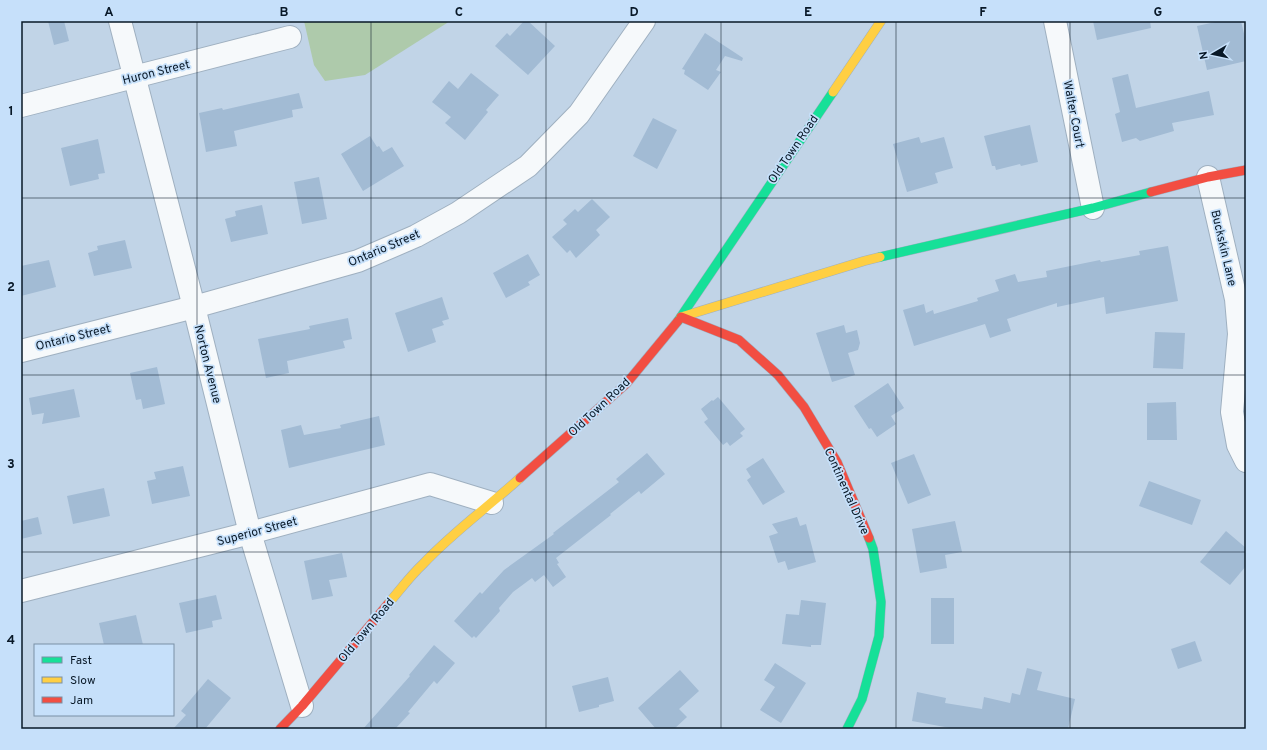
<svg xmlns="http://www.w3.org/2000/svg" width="1267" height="750" font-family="Overpass,sans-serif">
<rect width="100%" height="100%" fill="#c1d4e7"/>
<!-- green -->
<polygon fill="#aecaab" points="304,21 449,21 447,23 365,75 325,81 314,65"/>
<!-- building -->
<g fill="#a2bbd4">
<polygon points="48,21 64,21 69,41 54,45"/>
<polygon points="524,21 528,21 555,46 528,75 495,46 507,33 510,36"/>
<polygon points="1093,21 1150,21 1151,28 1097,40"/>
<polygon points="1220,21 1241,21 1246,42 1246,61 1207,70 1197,26"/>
<polygon points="705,33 743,58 742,61 725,56 716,70 721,72 708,90 684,74 685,70 682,69"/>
<polygon points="471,73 499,95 486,110 488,112 465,140 445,123 451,117 432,102 449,81 458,89"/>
<polygon points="1128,74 1136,108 1209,91 1214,115 1172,123 1174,131 1140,141 1136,138 1122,142 1115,114 1120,112 1112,78"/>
<polygon points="299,93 303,108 292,110 293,117 234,131 237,146 206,152 199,113 222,108 223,110"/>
<polygon points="653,118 677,130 657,169 633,156"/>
<polygon points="1030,125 1038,162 1021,166 1020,164 996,170 995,166 992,166 984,136"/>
<polygon points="370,136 377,147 379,146 383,152 392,147 404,166 363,191 341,154"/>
<polygon points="919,137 921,143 944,137 953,168 935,173 938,183 907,192 893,144"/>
<polygon points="98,139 105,173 98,174 99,179 70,186 61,148"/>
<polygon points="319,177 327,219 302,224 294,182"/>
<polygon points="592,199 610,217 596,230 600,235 576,258 570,250 567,253 552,237 567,224 563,220 575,209 578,212"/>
<polygon points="262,205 268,234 231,242 225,219 236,216 235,211"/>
<polygon points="125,240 132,268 94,276 88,253 98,250 97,246"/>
<polygon points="1168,246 1178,301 1106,314 1104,297 1057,307 1057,303 1007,319 1011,331 990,338 985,324 914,346 903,310 924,304 926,313 933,310 934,314 978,301 977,298 999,291 995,280 1015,274 1018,282 1047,277 1046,271 1100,260 1101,262 1140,255 1139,251"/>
<polygon points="528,254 540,275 528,282 530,285 506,298 493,273"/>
<polygon points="49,260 56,287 21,296 21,266"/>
<polygon points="442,297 449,319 442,321 444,325 432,329 436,342 408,352 395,313"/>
<polygon points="348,318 352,339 343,341 345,348 287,361 289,373 266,378 258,339 310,329 309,326"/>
<polygon points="844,325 846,333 857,330 860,343 858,350 848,353 855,375 832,382 816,333"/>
<polygon points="1155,332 1185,333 1183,369 1153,368"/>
<polygon points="157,367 165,404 143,409 141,399 136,400 130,373"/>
<polygon points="888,383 904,408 891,416 896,424 877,437 871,428 869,429 854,406"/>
<polygon points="74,389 80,417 42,424 44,413 32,415 29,398"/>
<polygon points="718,397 745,429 740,433 743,436 730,446 727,442 723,445 704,422 708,419 701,409 712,400 713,401"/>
<polygon points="1176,402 1177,440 1147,440 1147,403"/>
<polygon points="379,416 385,445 289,468 281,430 301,425 304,435 341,428 340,425"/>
<polygon points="647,453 665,474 641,494 639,491 610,514 611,515 556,558 559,563 557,564 566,577 553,587 544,575 535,582 532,578 513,592 499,608 500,611 476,638 474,636 472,638 454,621 480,592 482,594 504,570 554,534 553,533 619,482 616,479"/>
<polygon points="914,454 931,495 908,504 891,463"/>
<polygon points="763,458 785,492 763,505 747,480 751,477 746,469"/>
<polygon points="183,466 190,496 152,504 147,481 156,479 154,472"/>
<polygon points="1149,481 1201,500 1192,525 1139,506"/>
<polygon points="104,488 110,516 73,524 67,496"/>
<polygon points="38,517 42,534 21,539 21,521"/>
<polygon points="797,517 800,526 806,524 816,562 788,570 785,561 778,563 769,536 778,533 772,524"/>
<polygon points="955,521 962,552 945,555 947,568 920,573 912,529"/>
<polygon points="1226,531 1246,548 1246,566 1230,585 1200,562"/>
<polygon points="342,553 347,577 329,580 333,596 312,600 304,561"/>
<polygon points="216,595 222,619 212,621 213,627 186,633 179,603"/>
<rect x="931" y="598" width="23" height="46"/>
<polygon points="801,600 826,603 821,645 811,645 811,647 782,644 786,614 799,615"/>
<polygon points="136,615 143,645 104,645 99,623"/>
<polygon points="1195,641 1202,661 1178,669 1171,649"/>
<polygon points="434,645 455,663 437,684 434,681 408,712 410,713 395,729 363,729 410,676 409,675"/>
<polygon points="775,663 806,683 781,723 760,710 775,687 764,680"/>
<polygon points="1027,668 1042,672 1037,690 1075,699 1068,729 956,729 912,721 917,692 946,698 945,703 982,709 984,697 1010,703 1012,693 1020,695"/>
<polygon points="680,670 699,691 679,709 687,717 674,729 656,729 638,708"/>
<polygon points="608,677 614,701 599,705 599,707 579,712 572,686"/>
<polygon points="208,679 231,698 205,729 173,729 186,715 181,711"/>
</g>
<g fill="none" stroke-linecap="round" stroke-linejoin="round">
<defs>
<g id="street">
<polyline points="120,21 194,307 250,533 302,706"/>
<polyline points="1055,21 1093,208"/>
<polyline points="21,106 290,37"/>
<polyline points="1208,177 1236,299 1239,334 1232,412 1238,445 1246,461"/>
<polyline points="21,351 194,307 358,261 416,236 458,213 528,166 579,114 644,21"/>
<polyline points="21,591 250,533 430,484 492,503"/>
</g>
<g id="fast">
<polyline points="880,257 1093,208 1151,192"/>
<polyline points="678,321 833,92"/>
<polyline points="847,729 862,699 879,636 881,602 873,549 869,538"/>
</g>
<g id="slow">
<polyline points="833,92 881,21"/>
<polyline points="681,317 864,261 880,257"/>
<path d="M388,604C400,590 410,576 423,564C453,532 488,507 520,478"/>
</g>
<g id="jam">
<polyline points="1151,192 1208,177 1246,170"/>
<polyline points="681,317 739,340 778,375 804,407 837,462 869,538"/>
<polyline points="520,478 626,384 678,321"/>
<polyline points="280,729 302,706 388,604"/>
</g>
</defs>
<!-- street casing -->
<use href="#street" stroke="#9fb0c0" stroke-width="24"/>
<!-- fast casing -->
<use href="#fast" stroke="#9fb0c0" stroke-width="10"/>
<!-- slow casing -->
<use href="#slow" stroke="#9fb0c0" stroke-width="10"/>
<!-- jam casing -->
<use href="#jam" stroke="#9fb0c0" stroke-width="10"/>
<!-- street -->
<use href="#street" stroke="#f6f9fb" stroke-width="22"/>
<!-- fast -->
<use href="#fast" stroke="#16e098" stroke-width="9"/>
<!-- slow -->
<use href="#slow" stroke="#ffcf43" stroke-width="9"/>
<!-- jam -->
<use href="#jam" stroke="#f24e42" stroke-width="9"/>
</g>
<!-- grid -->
<path fill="none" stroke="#081827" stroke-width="1" stroke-opacity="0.55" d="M197,21V729M371,21V729M546,21V729M721,21V729M896,21V729M1070,21V729M21,198H1246M21,375H1246M21,552H1246"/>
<g text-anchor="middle" stroke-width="3.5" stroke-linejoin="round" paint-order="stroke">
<!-- street labels -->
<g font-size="12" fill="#081827" stroke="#c6e0fa">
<text transform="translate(156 72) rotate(-14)" y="4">Huron Street</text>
<text transform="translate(1074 114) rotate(79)" y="4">Walter Court</text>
<text transform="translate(793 149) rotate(-56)" y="4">Old Town Road</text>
<text transform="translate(384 248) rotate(-23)" y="4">Ontario Street</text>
<text transform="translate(1224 248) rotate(77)" y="4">Buckskin Lane</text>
<text transform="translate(73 337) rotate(-14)" y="4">Ontario Street</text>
<text transform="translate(208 364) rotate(76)" y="4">Norton Avenue</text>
<text transform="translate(599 407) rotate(-43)" y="4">Old Town Road</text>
<text transform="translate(847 491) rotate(66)" y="4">Continental Drive</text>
<text transform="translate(257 531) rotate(-15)" y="4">Superior Street</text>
<text transform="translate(366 630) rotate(-50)" y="4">Old Town Road</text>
</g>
</g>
<!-- border -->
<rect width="1267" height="750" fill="none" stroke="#c6e0fa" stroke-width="44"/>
<!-- legend -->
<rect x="34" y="644" width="140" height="72" fill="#c6e0fa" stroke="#7a90a6"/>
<rect x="42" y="657" width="20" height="6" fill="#16e098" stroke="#7a90a6"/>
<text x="70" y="664" font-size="12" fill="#081827">Fast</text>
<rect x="42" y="677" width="20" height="6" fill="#ffcf43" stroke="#7a90a6"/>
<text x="70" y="684" font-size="12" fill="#081827">Slow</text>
<rect x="42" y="697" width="20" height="6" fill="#f24e42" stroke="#7a90a6"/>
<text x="70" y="704" font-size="12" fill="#081827">Jam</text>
<!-- north arrow -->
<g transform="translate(1213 54) rotate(261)" stroke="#c6e0fa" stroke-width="3" paint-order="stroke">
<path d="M0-3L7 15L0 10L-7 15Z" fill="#081827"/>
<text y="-6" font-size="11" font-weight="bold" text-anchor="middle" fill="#081827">N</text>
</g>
<rect x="22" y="22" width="1223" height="706" fill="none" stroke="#081827" stroke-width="1.5"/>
<g font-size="13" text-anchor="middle" font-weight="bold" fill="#081827">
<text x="109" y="16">A</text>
<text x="284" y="16">B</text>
<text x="459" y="16">C</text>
<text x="634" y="16">D</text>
<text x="808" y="16">E</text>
<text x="983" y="16">F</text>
<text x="1158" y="16">G</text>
<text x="11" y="115">1</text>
<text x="11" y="291">2</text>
<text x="11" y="468">3</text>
<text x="11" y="644">4</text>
</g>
</svg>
